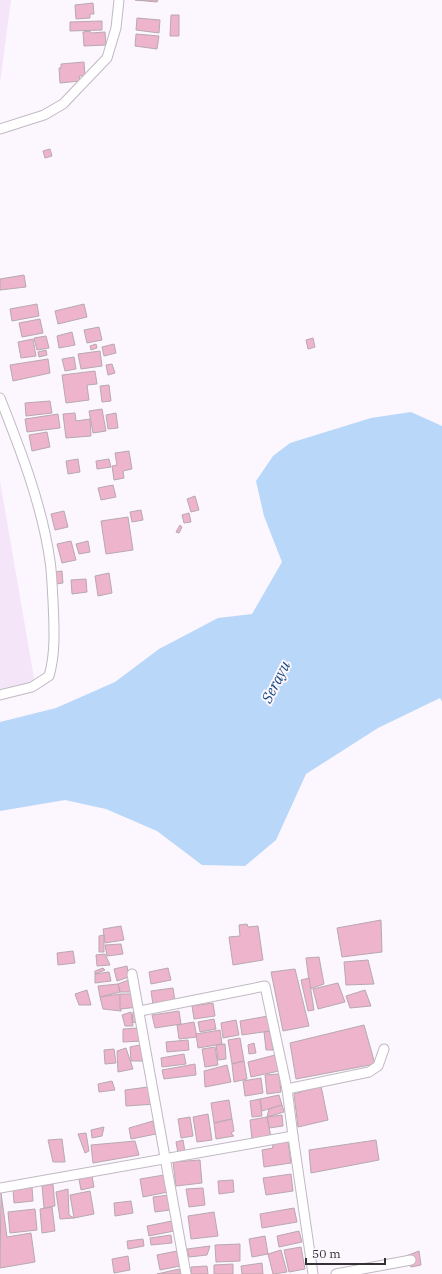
<svg xmlns="http://www.w3.org/2000/svg" width="442" height="1274" font-family="'IBM Plex Serif',serif">
<rect width="100%" height="100%" fill="#fcf6fe"/>
<!-- built -->
<g fill="#f4e6f8">
<polygon points="0,0 11,0 0,83"/>
<polygon points="0,481 36,690 0,692"/>
</g>
<!-- water -->
<polygon fill="#b8d7f9" points="411,412 442,426 442,702 440,698 378,728 306,774 276,840 245,866 202,865 157,831 106,809 65,800 0,811 0,722 56,708 115,682 159,649 218,618 252,614 282,562 264,516 256,481 273,456 290,443 371,418"/>
<!-- building -->
<g fill="#edb4cb" stroke="#b8a9af">
<polygon points="135,0 158,0 157,2"/>
<polygon points="93,3 94,14 90,14 90,18 76,19 75,5"/>
<polygon points="171,15 179,15 179,36 170,36"/>
<polygon points="137,18 160,20 159,33 136,30"/>
<polygon points="102,21 102,30 70,31 70,22"/>
<polygon points="90,31 91,33 105,32 106,45 84,46 83,32"/>
<polygon points="136,34 159,36 157,49 135,46"/>
<polygon points="84,62 85,76 79,76 80,81 60,83 59,68 61,68 61,64"/>
<polygon points="50,149 52,156 45,158 43,151"/>
<polygon points="24,275 26,287 0,290 0,279"/>
<polygon points="37,304 39,316 12,321 10,309"/>
<polygon points="84,304 87,317 58,324 55,311"/>
<polygon points="40,319 43,333 22,337 19,323"/>
<polygon points="99,327 102,340 87,343 84,330"/>
<polygon points="72,332 75,345 59,348 57,336"/>
<polygon points="46,336 49,348 37,350 34,338"/>
<polygon points="313,338 315,347 308,349 306,340"/>
<polygon points="33,339 36,356 21,358 18,342"/>
<polygon points="96,344 97,348 91,350 90,346"/>
<polygon points="114,344 116,353 104,356 102,347"/>
<polygon points="46,350 47,355 39,357 38,352"/>
<polygon points="100,351 102,366 81,369 78,354"/>
<polygon points="74,357 76,369 65,371 62,359"/>
<polygon points="48,359 50,373 13,381 10,365"/>
<polygon points="112,364 115,373 108,375 106,365"/>
<polygon points="95,371 97,384 87,385 89,400 66,403 62,375"/>
<polygon points="109,385 111,401 102,402 100,386"/>
<polygon points="50,401 52,413 26,416 25,403"/>
<polygon points="102,409 106,431 93,433 89,411"/>
<polygon points="75,413 76,421 90,419 91,436 66,438 63,414"/>
<polygon points="116,413 118,428 108,429 106,415"/>
<polygon points="58,414 60,428 27,432 25,419"/>
<polygon points="47,432 50,447 32,451 29,435"/>
<polygon points="129,451 132,469 123,471 124,478 114,480 112,466 117,465 115,453"/>
<polygon points="78,459 80,472 68,474 66,461"/>
<polygon points="109,459 111,467 97,469 96,461"/>
<polygon points="113,485 116,497 101,500 98,488"/>
<polygon points="195,496 199,510 191,512 187,499"/>
<polygon points="141,510 143,520 132,522 130,512"/>
<polygon points="64,511 68,527 55,530 51,514"/>
<polygon points="189,513 191,522 184,523 182,515"/>
<polygon points="128,517 133,550 106,554 101,521"/>
<polygon points="180,525 182,527 179,533 176,532"/>
<polygon points="71,541 76,560 62,563 57,544"/>
<polygon points="88,541 90,552 79,554 76,544"/>
<polygon points="62,571 63,583 56,584 54,572"/>
<polygon points="109,573 112,593 98,596 95,576"/>
<polygon points="86,579 87,592 72,594 71,580"/>
<polygon points="381,920 382,952 342,957 337,928"/>
<polygon points="247,924 248,927 258,926 263,960 233,965 229,937 240,936 239,925"/>
<polygon points="121,926 124,940 105,943 103,929"/>
<polygon points="104,935 104,952 99,952 99,936"/>
<polygon points="121,944 123,954 107,956 105,945"/>
<polygon points="73,951 75,963 58,965 57,953"/>
<polygon points="105,954 110,965 97,966 96,955"/>
<polygon points="319,957 324,984 310,989 306,958"/>
<polygon points="368,960 374,984 346,985 344,962"/>
<polygon points="127,966 129,977 117,981 114,969"/>
<polygon points="103,968 105,970 95,974 95,971"/>
<polygon points="168,968 171,980 151,984 149,972"/>
<polygon points="295,969 309,1026 283,1031 271,972"/>
<polygon points="109,972 111,981 95,983 95,974"/>
<polygon points="309,978 314,1010 308,1011 301,980"/>
<polygon points="131,979 136,992 120,992 118,984"/>
<polygon points="338,983 345,1002 318,1009 313,989"/>
<polygon points="118,984 120,992 100,997 98,986"/>
<polygon points="173,988 175,1001 153,1005 151,991"/>
<polygon points="87,990 91,1005 79,1005 75,994"/>
<polygon points="365,990 371,1006 350,1008 346,996"/>
<polygon points="120,994 121,1011 103,1009 100,997"/>
<polygon points="120,994 134,994 139,1007 120,1009"/>
<polygon points="213,1003 215,1016 194,1019 192,1006"/>
<polygon points="179,1011 181,1024 155,1028 152,1015"/>
<polygon points="131,1012 133,1026 125,1026 122,1015"/>
<polygon points="133,1012 137,1012 142,1024 132,1022"/>
<polygon points="268,1016 270,1031 242,1035 240,1021"/>
<polygon points="214,1019 216,1029 200,1032 198,1022"/>
<polygon points="236,1020 239,1035 223,1038 221,1023"/>
<polygon points="194,1022 197,1037 179,1039 177,1025"/>
<polygon points="364,1025 375,1064 296,1079 290,1043"/>
<polygon points="138,1028 142,1041 123,1042 123,1029"/>
<polygon points="220,1030 222,1044 198,1048 196,1034"/>
<polygon points="270,1031 273,1050 266,1050 264,1032"/>
<polygon points="240,1038 244,1061 232,1064 228,1040"/>
<polygon points="188,1040 189,1050 167,1052 166,1042"/>
<polygon points="254,1043 256,1053 249,1054 248,1045"/>
<polygon points="225,1044 226,1059 218,1060 216,1045"/>
<polygon points="140,1045 144,1061 131,1061 130,1047"/>
<polygon points="215,1047 218,1065 205,1067 202,1049"/>
<polygon points="126,1048 133,1069 118,1072 117,1051"/>
<polygon points="114,1049 116,1063 105,1064 104,1050"/>
<polygon points="184,1054 186,1064 162,1067 161,1058"/>
<polygon points="275,1055 279,1071 251,1077 248,1062"/>
<polygon points="244,1061 247,1079 234,1082 232,1064"/>
<polygon points="195,1064 196,1075 164,1079 162,1070"/>
<polygon points="227,1065 231,1082 205,1087 204,1071"/>
<polygon points="279,1074 281,1092 267,1094 265,1075"/>
<polygon points="261,1078 263,1093 245,1096 243,1081"/>
<polygon points="112,1081 115,1090 99,1092 98,1084"/>
<polygon points="321,1086 328,1120 298,1127 294,1094"/>
<polygon points="148,1087 156,1104 126,1106 125,1090"/>
<polygon points="279,1095 282,1105 262,1111 260,1099"/>
<polygon points="260,1099 262,1116 252,1117 250,1101"/>
<polygon points="229,1100 232,1119 214,1123 211,1103"/>
<polygon points="282,1105 284,1112 267,1117 269,1109"/>
<polygon points="208,1114 212,1140 197,1142 193,1117"/>
<polygon points="282,1115 283,1126 269,1128 267,1117"/>
<polygon points="190,1117 193,1136 181,1138 178,1119"/>
<polygon points="267,1117 271,1137 252,1140 250,1120"/>
<polygon points="232,1119 234,1131 231,1133 234,1136 216,1139 214,1123"/>
<polygon points="153,1121 156,1134 131,1139 129,1128"/>
<polygon points="104,1127 102,1136 92,1138 91,1130"/>
<polygon points="86,1133 89,1151 85,1153 78,1134"/>
<polygon points="62,1139 65,1162 53,1162 48,1140"/>
<polygon points="183,1140 185,1152 178,1153 176,1142"/>
<polygon points="376,1140 379,1160 311,1173 309,1150"/>
<polygon points="135,1141 139,1155 93,1163 91,1145"/>
<polygon points="288,1141 291,1163 264,1167 262,1150 273,1148 272,1144"/>
<polygon points="200,1160 202,1183 176,1186 173,1162"/>
<polygon points="291,1174 293,1191 266,1195 263,1178"/>
<polygon points="164,1175 168,1192 143,1197 140,1179"/>
<polygon points="92,1176 94,1187 81,1190 79,1179"/>
<polygon points="233,1180 234,1192 219,1194 218,1181"/>
<polygon points="53,1184 55,1206 44,1208 42,1186"/>
<polygon points="32,1187 33,1201 14,1203 13,1190"/>
<polygon points="203,1188 205,1205 189,1207 186,1189"/>
<polygon points="68,1189 69,1215 74,1218 60,1219 56,1192"/>
<polygon points="90,1191 94,1214 74,1218 70,1195"/>
<polygon points="1,1193 7,1237 31,1233 35,1262 0,1268"/>
<polygon points="169,1195 170,1210 155,1212 153,1197"/>
<polygon points="131,1201 133,1213 115,1216 114,1203"/>
<polygon points="52,1207 55,1231 42,1233 40,1209"/>
<polygon points="294,1208 297,1222 262,1228 260,1214"/>
<polygon points="35,1209 37,1230 10,1233 8,1212"/>
<polygon points="214,1212 218,1236 191,1239 188,1216"/>
<polygon points="172,1221 174,1231 149,1236 147,1226"/>
<polygon points="299,1231 302,1242 279,1247 277,1236"/>
<polygon points="171,1235 172,1243 151,1245 150,1238"/>
<polygon points="265,1236 268,1254 252,1257 249,1239"/>
<polygon points="143,1239 144,1246 128,1249 127,1241"/>
<polygon points="240,1244 240,1261 216,1262 215,1245"/>
<polygon points="210,1246 207,1255 189,1257 187,1249"/>
<polygon points="301,1247 305,1269 289,1272 284,1250"/>
<polygon points="281,1250 287,1272 273,1274 268,1254"/>
<polygon points="177,1251 180,1266 160,1270 157,1255"/>
<polygon points="419,1251 421,1265 411,1267 406,1256"/>
<polygon points="128,1256 130,1270 114,1273 112,1259"/>
<polygon points="262,1263 263,1274 242,1274 241,1266"/>
<polygon points="233,1264 233,1274 214,1274 214,1265"/>
<polygon points="207,1266 208,1274 191,1274 191,1267"/>
<polygon points="179,1269 181,1274 157,1274"/>
</g>
<g fill="none" stroke-linecap="round" stroke-linejoin="round">
<defs>
<g id="street">
<polyline points="0,129 44,115 63,104 107,58 116,28 119,0"/>
<path d="M0,398C21,451 42,505 50,561C52,574 52,587 53,600C54,626 56,652 49,676L32,687L0,695"/>
<polyline points="132,974 186,1274"/>
<polyline points="140,1011 265,986 287,1089 293,1136"/>
<polyline points="287,1089 369,1072 378,1066 384,1049"/>
<polyline points="0,1188 293,1136 313,1274"/>
<polyline points="336,1274 411,1260"/>
</g>
</defs>
<!-- street casing -->
<use href="#street" stroke="#c1b8c3" stroke-width="11"/>
<!-- street -->
<use href="#street" stroke="#fff" stroke-width="9"/>
</g>
<g text-anchor="middle" stroke-width="4" stroke-linejoin="round" paint-order="stroke">
<!-- water labels -->
<g font-size="15" font-style="italic" fill="#154b7e" stroke="#fcf6fe">
<text transform="translate(276 682) rotate(-63)" y="5">Serayu</text>
</g>
</g>
<!-- scale -->
<path d="M306 1258v6h79v-6" fill="none" stroke="#353236" stroke-width="2"/>
<text x="312" y="1258" font-size="12" fill="#353236" stroke="#fcf6fe" stroke-width="3" paint-order="stroke">50 m</text>
</svg>
